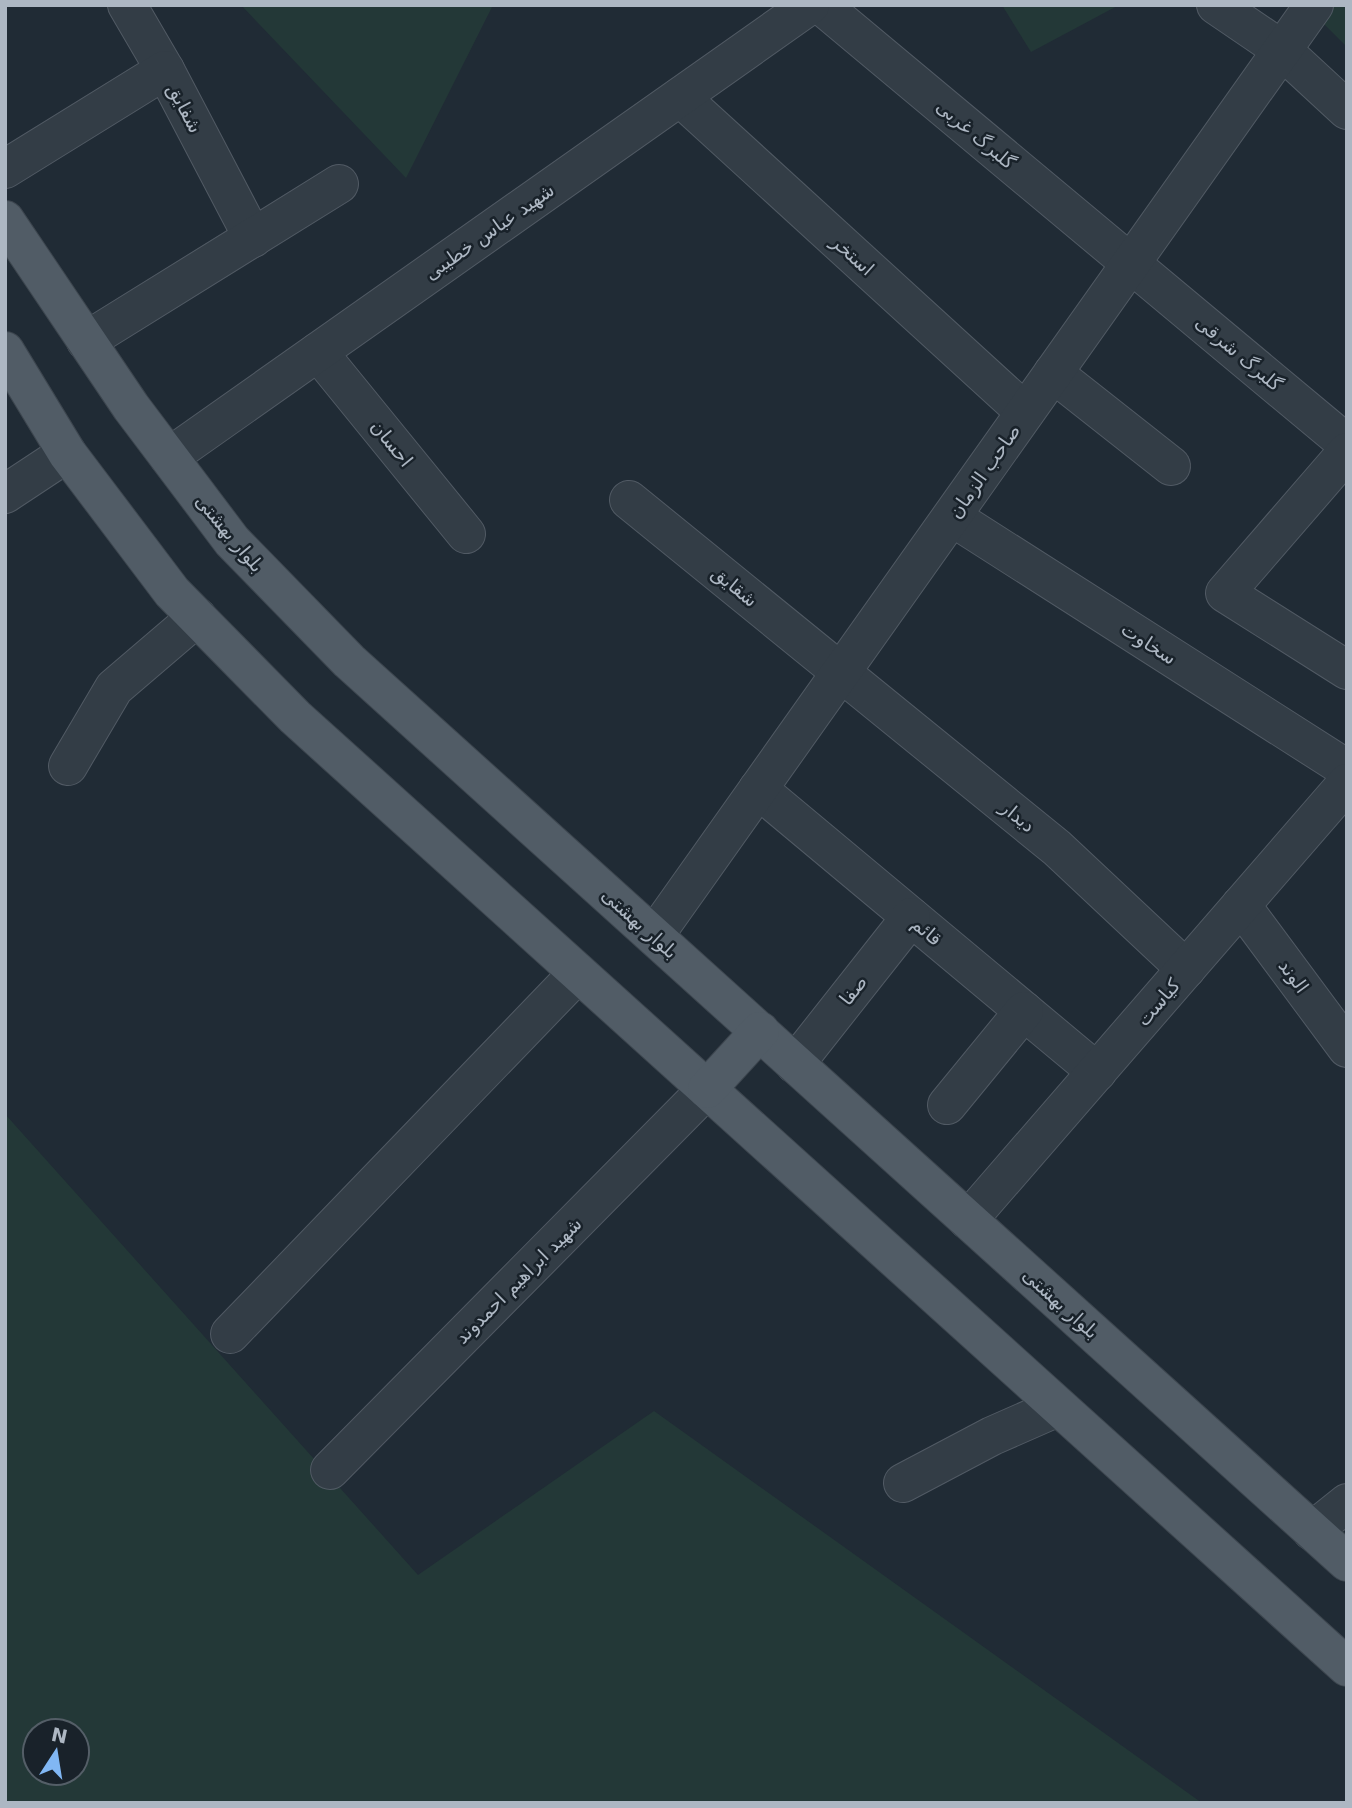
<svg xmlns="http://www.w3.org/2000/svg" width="1352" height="1808" font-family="'DejaVu Sans',Vazirmatn,sans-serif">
<rect width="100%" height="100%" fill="#202b35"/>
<!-- green -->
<g fill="#233837" fill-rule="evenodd">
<polygon points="241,5 493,5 406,178"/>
<polygon points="1002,5 1119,5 1031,52"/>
<polygon points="1305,5 1347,5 1347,47"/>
<path d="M5,1114L418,1575L654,1411L1202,1803H5ZM35,1731H77V1773H35Z"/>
</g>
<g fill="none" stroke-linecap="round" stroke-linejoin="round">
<defs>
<g id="minor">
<polyline points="127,5 165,70"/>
<polyline points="821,5 1347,444"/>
<polyline points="1216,5 1282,50 1347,110"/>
<polyline points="680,97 1025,412"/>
<polyline points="5,169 165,70 253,238"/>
<polyline points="86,341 339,184"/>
<polyline points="318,352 466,534"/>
<polyline points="1053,373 1171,466"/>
<polyline points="1347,452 1225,593 1347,670"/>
<polyline points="169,457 810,5"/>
<polyline points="5,494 67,453"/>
<polyline points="629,500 1057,848 1186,969"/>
<polyline points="952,517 1347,769"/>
<polyline points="68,766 114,688 197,617"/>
<polyline points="758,789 1097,1072"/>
<polyline points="1241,905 1347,1048"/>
<polyline points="654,936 1314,5"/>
<polyline points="795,1064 911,917"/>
<polyline points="947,1105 1024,1011"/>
<polyline points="968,1220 1347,783"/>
<polyline points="230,1334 578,973"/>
<polyline points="330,1470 707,1089"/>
<polyline points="903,1483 992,1436 1058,1407"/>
<polyline points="1312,1531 1347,1503"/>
</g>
<g id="major">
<polyline points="5,220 131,407 232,541 349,661 1347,1562"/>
<polyline points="5,351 67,453 172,592 295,717 1347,1667"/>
<polyline points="707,1089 760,1031"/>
</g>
</defs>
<!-- minor casing -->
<use href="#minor" stroke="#515a64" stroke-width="40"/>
<!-- major casing -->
<use href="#major" stroke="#3d464f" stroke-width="40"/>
<!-- minor -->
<use href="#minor" stroke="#333d46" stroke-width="38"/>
<!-- major -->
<use href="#major" stroke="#515c66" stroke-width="38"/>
</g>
<g text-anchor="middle" stroke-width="5" stroke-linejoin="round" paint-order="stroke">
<!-- street labels -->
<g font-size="19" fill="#adb7c3" stroke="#19222a">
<text transform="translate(185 108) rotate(62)" y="7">شفایق</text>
<text transform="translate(976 134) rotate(40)" y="7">گلبرگ غربی</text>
<text transform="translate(489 231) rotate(-35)" y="7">شهید عباس خطیبی</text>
<text transform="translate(853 255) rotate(42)" y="7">استخر</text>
<text transform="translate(1239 353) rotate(40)" y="7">گلبرگ شرقی</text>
<text transform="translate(392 443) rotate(51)" y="7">احسان</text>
<text transform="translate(984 471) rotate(-55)" y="7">صاحب الزمان</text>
<text transform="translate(230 533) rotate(50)" y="7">بلوار بهشتی</text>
<text transform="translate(735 586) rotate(39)" y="7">شقایق</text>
<text transform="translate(1149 643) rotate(33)" y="7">سخاوت</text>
<text transform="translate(1018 816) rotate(39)" y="7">دیدار</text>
<text transform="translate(640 923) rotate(42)" y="7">بلوار بهشتی</text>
<text transform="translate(927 931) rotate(40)" y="7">قائم</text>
<text transform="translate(1294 976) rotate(54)" y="7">الوند</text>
<text transform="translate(853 990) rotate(-52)" y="7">صفا</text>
<text transform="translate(1158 1002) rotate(-49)" y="7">کیاست</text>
<text transform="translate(518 1280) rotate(-45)" y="7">شهید ابراهیم احمدوند</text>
<text transform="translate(1061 1303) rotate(42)" y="7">بلوار بهشتی</text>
</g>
</g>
<!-- border -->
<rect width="1352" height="1808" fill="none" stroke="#adb7c3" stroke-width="14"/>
<!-- north arrow -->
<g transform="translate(56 1752) rotate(12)"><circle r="33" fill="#19222a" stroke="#545e67" stroke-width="2"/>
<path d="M0-5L12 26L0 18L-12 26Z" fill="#81b7f4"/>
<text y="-10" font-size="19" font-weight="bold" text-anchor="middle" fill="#adb7c3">N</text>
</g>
</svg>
